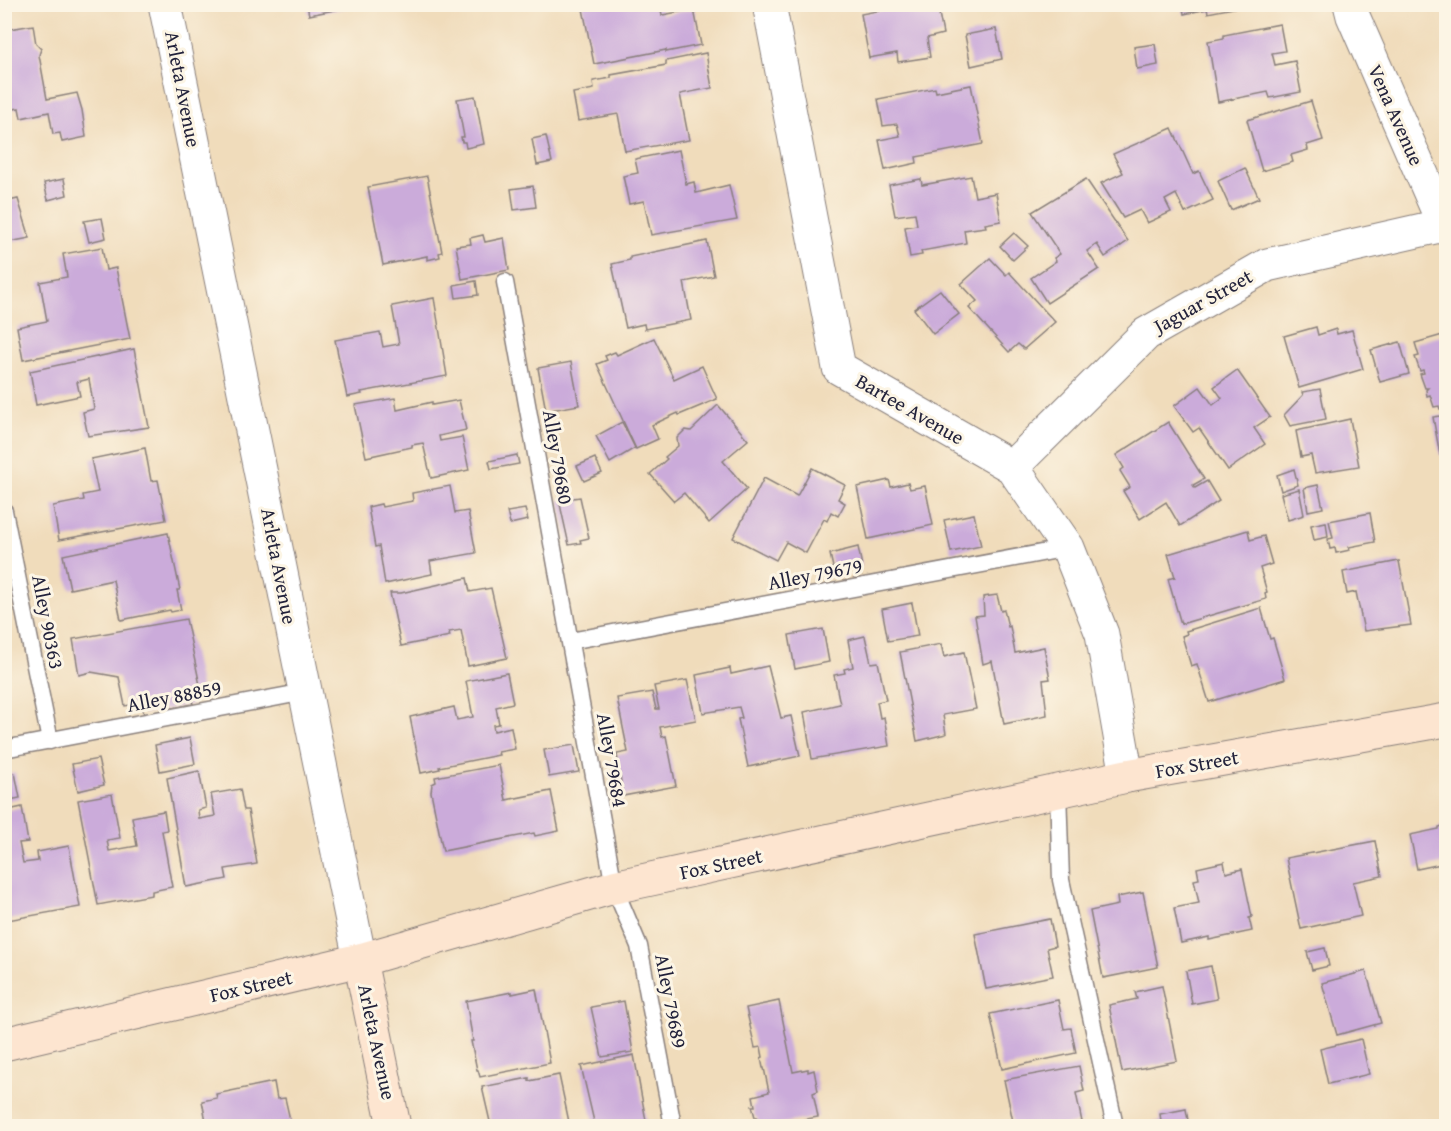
<svg xmlns="http://www.w3.org/2000/svg" width="1451" height="1131" font-family="'Gentium Book Plus',serif">
<rect width="100%" height="100%" fill="#fcf5e5"/>
<filter id="ink" filterUnits="userSpaceOnUse"><feTurbulence type="fractalNoise" baseFrequency=".0167" numOctaves="2"/><feDisplacementMap in="SourceGraphic" scale="12" xChannelSelector="R" yChannelSelector="G"/><feConvolveMatrix kernelMatrix="1 2 1 2 8 2 1 2 1" color-interpolation-filters="sRGB"/></filter>
<filter id="wash" filterUnits="userSpaceOnUse"><feTurbulence type="fractalNoise" baseFrequency=".008" numOctaves="4" result="noise"/><feDisplacementMap in="SourceGraphic" scale="24" xChannelSelector="R" yChannelSelector="G"/><feGaussianBlur stdDeviation="1.35" result="paint"/><feColorMatrix in="noise" values="0 0 0 0 0 0 0 0 0 0 0 0 0 0 0 0 0 1.4 0 .05"/><feComposite in="paint" operator="in"/></filter>
<g filter="url(#wash)">
<rect width="100%" height="100%" fill="#f0dcbb"/>
<g id="blocks">
<!-- building -->
<g fill="#cbabda">
<polygon points="582,4 660,4 662,15 694,9 701,45 666,52 666,50 594,64"/>
<polygon points="913,4 920,4 921,11 938,8 943,34 927,38 930,57 898,62 897,53 869,58 861,14"/>
<polygon points="1182,4 1244,4 1244,6 1208,13 1207,9 1184,14"/>
<polygon points="307,5 355,5 355,6 309,15"/>
<polygon points="1280,24 1285,51 1272,53 1275,65 1295,61 1301,92 1270,98 1268,92 1218,102 1208,41 1224,38 1224,35"/>
<polygon points="33,25 36,44 41,49 39,55 47,99 77,93 82,110 86,137 62,142 60,133 53,134 49,112 21,118 19,108 4,111 4,30"/>
<polygon points="996,29 1002,59 971,66 965,35"/>
<polygon points="1155,44 1158,65 1137,69 1134,47"/>
<polygon points="706,53 712,88 680,94 689,140 625,151 618,114 578,121 573,93 594,89 593,81 611,78 611,75 666,65 666,61"/>
<polygon points="971,85 983,144 916,157 917,163 885,170 879,140 900,136 897,124 883,126 878,99 935,88 936,92"/>
<polygon points="475,96 484,144 466,148 465,142 462,142 461,137 464,137 457,99"/>
<polygon points="1311,101 1323,140 1307,145 1308,150 1291,155 1293,162 1262,171 1247,120"/>
<polygon points="1172,128 1193,174 1199,171 1213,200 1185,213 1176,194 1165,200 1171,212 1147,223 1140,210 1123,218 1101,183 1123,173 1113,154"/>
<polygon points="546,136 552,162 537,165 532,139"/>
<polygon points="679,150 686,184 694,182 696,193 729,185 737,220 651,235 644,201 629,204 623,176 638,173 635,159"/>
<polygon points="1245,168 1259,198 1231,210 1218,181"/>
<polygon points="427,176 442,252 439,253 440,257 427,260 427,256 383,265 368,187"/>
<polygon points="971,176 975,197 996,193 1001,221 985,224 986,227 964,230 966,243 921,251 922,255 910,257 905,227 917,225 915,213 895,216 889,185 921,179 922,185"/>
<polygon points="64,179 67,195 48,200 44,183"/>
<polygon points="1086,179 1128,241 1105,257 1097,244 1087,251 1099,269 1047,303 1031,278 1056,261 1054,258 1060,254 1032,212"/>
<polygon points="533,186 536,207 514,210 511,189"/>
<polygon points="18,199 30,238 4,243 4,202"/>
<polygon points="102,218 106,238 89,242 84,221"/>
<polygon points="1014,233 1028,246 1013,260 1000,246"/>
<polygon points="483,235 485,242 504,238 509,270 462,279 456,246 471,244 470,238"/>
<polygon points="707,241 714,276 684,282 691,320 645,329 644,324 626,328 612,264 630,260 630,257"/>
<polygon points="102,247 106,270 116,268 130,339 23,360 17,327 47,321 40,282 67,277 63,254"/>
<polygon points="990,258 1006,275 1009,272 1055,322 1024,349 1018,344 1009,352 969,308 977,301 961,284"/>
<polygon points="476,281 478,295 456,298 454,285"/>
<polygon points="940,290 959,314 933,334 914,309"/>
<polygon points="434,298 447,376 361,392 362,394 347,397 335,340 380,332 383,347 399,344 392,306"/>
<polygon points="1316,327 1318,335 1336,329 1337,334 1352,330 1363,369 1299,388 1284,336"/>
<polygon points="1446,334 1446,407 1440,409 1439,406 1434,407 1430,395 1427,396 1426,390 1428,388 1425,388 1420,374 1424,373 1423,370 1420,371 1415,357 1419,356 1415,343"/>
<polygon points="654,338 674,379 702,366 717,399 679,415 678,413 652,425 658,439 636,449 597,364 607,360 605,356 615,352 617,355"/>
<polygon points="1400,342 1409,374 1380,382 1371,350"/>
<polygon points="134,349 149,427 88,436 83,412 94,409 89,379 77,382 80,396 36,405 30,371"/>
<polygon points="571,362 579,405 546,411 538,368"/>
<polygon points="1237,370 1270,417 1254,428 1265,444 1228,470 1199,428 1193,432 1174,406 1200,387 1213,405 1222,398 1214,387"/>
<polygon points="1320,389 1326,419 1290,426 1284,415 1303,395 1302,392"/>
<polygon points="395,398 397,410 432,402 432,405 459,400 466,430 439,436 440,441 462,437 469,470 431,478 423,443 412,445 412,447 366,457 355,405"/>
<polygon points="718,405 748,440 723,461 747,489 709,523 684,493 674,501 650,474 667,459 665,457 678,446 677,438 685,430 691,431"/>
<polygon points="1446,415 1446,453 1440,455 1433,417"/>
<polygon points="1350,419 1359,466 1315,473 1311,455 1301,457 1296,431"/>
<polygon points="622,422 635,448 610,463 596,436"/>
<polygon points="1168,422 1204,479 1193,485 1195,488 1207,481 1219,501 1180,526 1166,502 1140,519 1123,491 1130,487 1120,471 1124,468 1116,455"/>
<polygon points="145,448 151,481 158,480 166,520 59,540 53,506 84,500 83,495 98,492 91,459"/>
<polygon points="517,455 519,464 491,469 489,461"/>
<polygon points="595,458 602,473 584,481 577,466"/>
<polygon points="812,468 845,485 838,499 845,503 838,516 831,512 827,521 824,519 806,553 786,542 776,560 733,538 764,478 797,496"/>
<polygon points="1294,469 1298,485 1281,491 1277,475"/>
<polygon points="889,480 891,487 908,483 910,489 925,486 933,525 868,539 857,487"/>
<polygon points="1318,485 1323,508 1308,511 1304,488"/>
<polygon points="450,486 455,513 468,511 476,553 430,561 432,574 385,584 379,546 375,547 368,507 381,504 382,507 413,501 412,493"/>
<polygon points="1299,489 1304,515 1288,520 1281,494"/>
<polygon points="580,497 589,538 580,540 581,543 569,545 559,500"/>
<polygon points="525,509 528,520 510,524 507,512"/>
<polygon points="1370,513 1375,542 1349,547 1350,550 1336,553 1335,548 1330,549 1328,539 1333,538 1329,521"/>
<polygon points="974,514 981,546 951,552 944,520"/>
<polygon points="1326,522 1328,537 1314,540 1311,525"/>
<polygon points="1248,530 1250,540 1264,536 1272,564 1260,568 1267,592 1265,593 1266,599 1181,624 1168,579 1175,577 1168,554"/>
<polygon points="168,533 180,590 177,590 181,610 171,612 170,610 121,620 113,580 70,589 63,555"/>
<polygon points="858,547 862,566 834,572 830,554"/>
<polygon points="1399,561 1411,625 1364,631 1356,592 1347,594 1343,572"/>
<polygon points="467,578 470,592 491,588 507,658 468,666 461,630 449,632 450,636 401,646 390,593 401,593"/>
<polygon points="997,595 1001,611 1004,610 1008,627 1010,626 1015,653 1044,647 1050,679 1043,680 1047,715 1004,724 992,661 983,664 975,616 984,615 983,597"/>
<polygon points="912,603 918,636 888,641 882,609"/>
<polygon points="1261,608 1270,639 1273,638 1285,679 1209,702 1197,664 1191,666 1182,636 1187,634 1186,631"/>
<polygon points="186,619 201,690 190,692 193,704 144,714 141,703 125,706 119,677 91,672 79,675 73,639"/>
<polygon points="823,629 829,662 795,669 789,635"/>
<polygon points="865,636 871,663 878,662 886,700 877,702 880,718 884,717 889,746 812,759 804,712 840,704 834,675 845,673 844,669 853,667 848,640"/>
<polygon points="941,644 944,657 964,652 976,709 943,715 946,734 917,741 900,652"/>
<polygon points="768,666 781,718 791,716 800,756 748,767 738,719 742,718 739,707 703,713 696,675 730,668 731,674"/>
<polygon points="507,673 513,703 496,707 499,724 493,725 494,731 511,727 515,749 498,752 499,755 439,767 440,769 421,773 410,717 454,707 457,720 473,717 466,681"/>
<polygon points="687,680 696,720 660,727 662,737 666,736 676,786 623,796 617,754 628,752 617,698 652,692 656,709 659,709 654,686"/>
<polygon points="190,738 195,764 160,771 155,745"/>
<polygon points="574,745 579,772 549,777 544,750"/>
<polygon points="98,759 104,785 78,791 72,764"/>
<polygon points="499,765 506,800 551,791 559,831 535,836 534,833 443,851 431,792 432,784 436,782 435,777"/>
<polygon points="199,771 206,808 198,810 199,819 215,816 211,794 240,789 244,810 248,810 257,864 225,869 227,879 186,887 167,778"/>
<polygon points="15,773 20,798 4,801 4,775"/>
<polygon points="112,794 120,838 107,840 109,851 137,846 132,817 164,811 167,830 162,831 172,887 152,891 152,895 98,905 78,800"/>
<polygon points="22,807 28,842 19,843 23,863 38,861 37,852 69,846 80,907 8,920 4,902 4,811"/>
<polygon points="1446,825 1446,863 1417,869 1410,835 1439,829 1439,827"/>
<polygon points="1375,841 1382,876 1353,882 1361,916 1301,929 1286,858"/>
<polygon points="1224,862 1226,873 1242,869 1252,917 1249,918 1252,931 1209,940 1209,937 1181,943 1174,908 1199,903 1194,880 1199,879 1197,868"/>
<polygon points="1143,892 1158,967 1103,978 1090,911 1118,905 1117,897"/>
<polygon points="1050,919 1055,946 1047,948 1053,976 986,989 975,934"/>
<polygon points="1325,948 1329,966 1312,970 1307,952"/>
<polygon points="1211,966 1217,999 1192,1004 1186,971"/>
<polygon points="1366,971 1381,1023 1337,1035 1322,983"/>
<polygon points="1162,986 1177,1061 1122,1072 1109,1005 1137,999 1135,992"/>
<polygon points="536,989 550,1063 480,1077 478,1070 477,1070 471,1041 473,1041 466,1001 512,992 512,994"/>
<polygon points="1058,1000 1064,1029 1071,1028 1076,1053 1002,1069 990,1014"/>
<polygon points="624,1001 633,1052 602,1057 591,1007"/>
<polygon points="779,1001 793,1072 808,1069 808,1072 814,1070 818,1091 813,1093 818,1117 768,1126 759,1126 757,1117 755,1117 752,1106 755,1106 753,1096 769,1092 764,1068 763,1068 761,1058 763,1057 761,1047 755,1048 746,1008"/>
<polygon points="1361,1039 1369,1074 1328,1084 1320,1049"/>
<polygon points="634,1055 647,1126 595,1126 581,1066"/>
<polygon points="1079,1066 1084,1091 1076,1093 1082,1122 1060,1126 1014,1126 1004,1080"/>
<polygon points="559,1075 569,1122 564,1123 564,1126 491,1126 482,1087 529,1078 529,1081"/>
<polygon points="274,1082 277,1099 285,1098 291,1124 283,1126 207,1126 202,1101 217,1098 216,1094"/>
<polygon points="1186,1109 1189,1126 1139,1126 1161,1121 1160,1114"/>
</g>
</g>
</g>
<g filter="url(#ink)">
<use href="#blocks" fill-opacity="0" stroke="#897f7b" stroke-width="1.5"/>
<g fill="none" stroke-linecap="round" stroke-linejoin="round">
<defs>
<g id="service">
<polyline points="505,282 614,887 639,946 673,1126"/>
<polyline points="4,511 50,741"/>
<polyline points="570,641 1068,548"/>
<polyline points="4,749 305,692"/>
<polyline points="1058,791 1061,880 1115,1126"/>
</g>
<g id="minor">
<polyline points="165,4 360,960"/>
<polyline points="769,4 839,368 1012,467 1068,548 1102,634 1127,776"/>
<polyline points="1012,467 1146,334 1267,265 1444,225 1353,16 1350,4"/>
</g>
<g id="secondary">
<polyline points="360,960 394,1126"/>
<polyline points="4,1044 360,960 614,887 1127,776 1446,720"/>
</g>
</defs>
<!-- service casing -->
<use href="#service" stroke="#897f7b" stroke-width="19"/>
<!-- minor casing -->
<use href="#minor" stroke="#897f7b" stroke-width="35"/>
<!-- secondary casing -->
<use href="#secondary" stroke="#897f7b" stroke-width="35"/>
<!-- service -->
<use href="#service" stroke="#fff" stroke-width="16"/>
<!-- minor -->
<use href="#minor" stroke="#fff" stroke-width="33"/>
<!-- secondary -->
<use href="#secondary" stroke="#fde5d0" stroke-width="33"/>
</g>
</g>
<g text-anchor="middle" stroke-width="6" stroke-linejoin="round" paint-order="stroke">
<!-- street labels -->
<g font-size="20" fill="#22223b" stroke="#fcf5e5">
<text transform="translate(183 89) rotate(79)" y="7">Arleta Avenue</text>
<text transform="translate(1396 115) rotate(66)" y="7">Vena Avenue</text>
<text transform="translate(1203 301) rotate(-29)" y="7">Jaguar Street</text>
<text transform="translate(910 409) rotate(30)" y="7">Bartee Avenue</text>
<text transform="translate(558 457) rotate(80)" y="7">Alley 79680</text>
<text transform="translate(279 566) rotate(79)" y="7">Arleta Avenue</text>
<text transform="translate(815 574) rotate(-11)" y="7">Alley 79679</text>
<text transform="translate(48 622) rotate(79)" y="7">Alley 90363</text>
<text transform="translate(174 696) rotate(-11)" y="7">Alley 88859</text>
<text transform="translate(612 760) rotate(80)" y="7">Alley 79684</text>
<text transform="translate(1197 764) rotate(-10)" y="7">Fox Street</text>
<text transform="translate(721 864) rotate(-12)" y="7">Fox Street</text>
<text transform="translate(251 986) rotate(-13)" y="7">Fox Street</text>
<text transform="translate(671 1001) rotate(79)" y="7">Alley 79689</text>
<text transform="translate(377 1042) rotate(78)" y="7">Arleta Avenue</text>
</g>
</g>
<!-- margin -->
<rect width="1451" height="1131" fill="none" stroke="#fcf5e5" stroke-width="24"/>
</svg>
